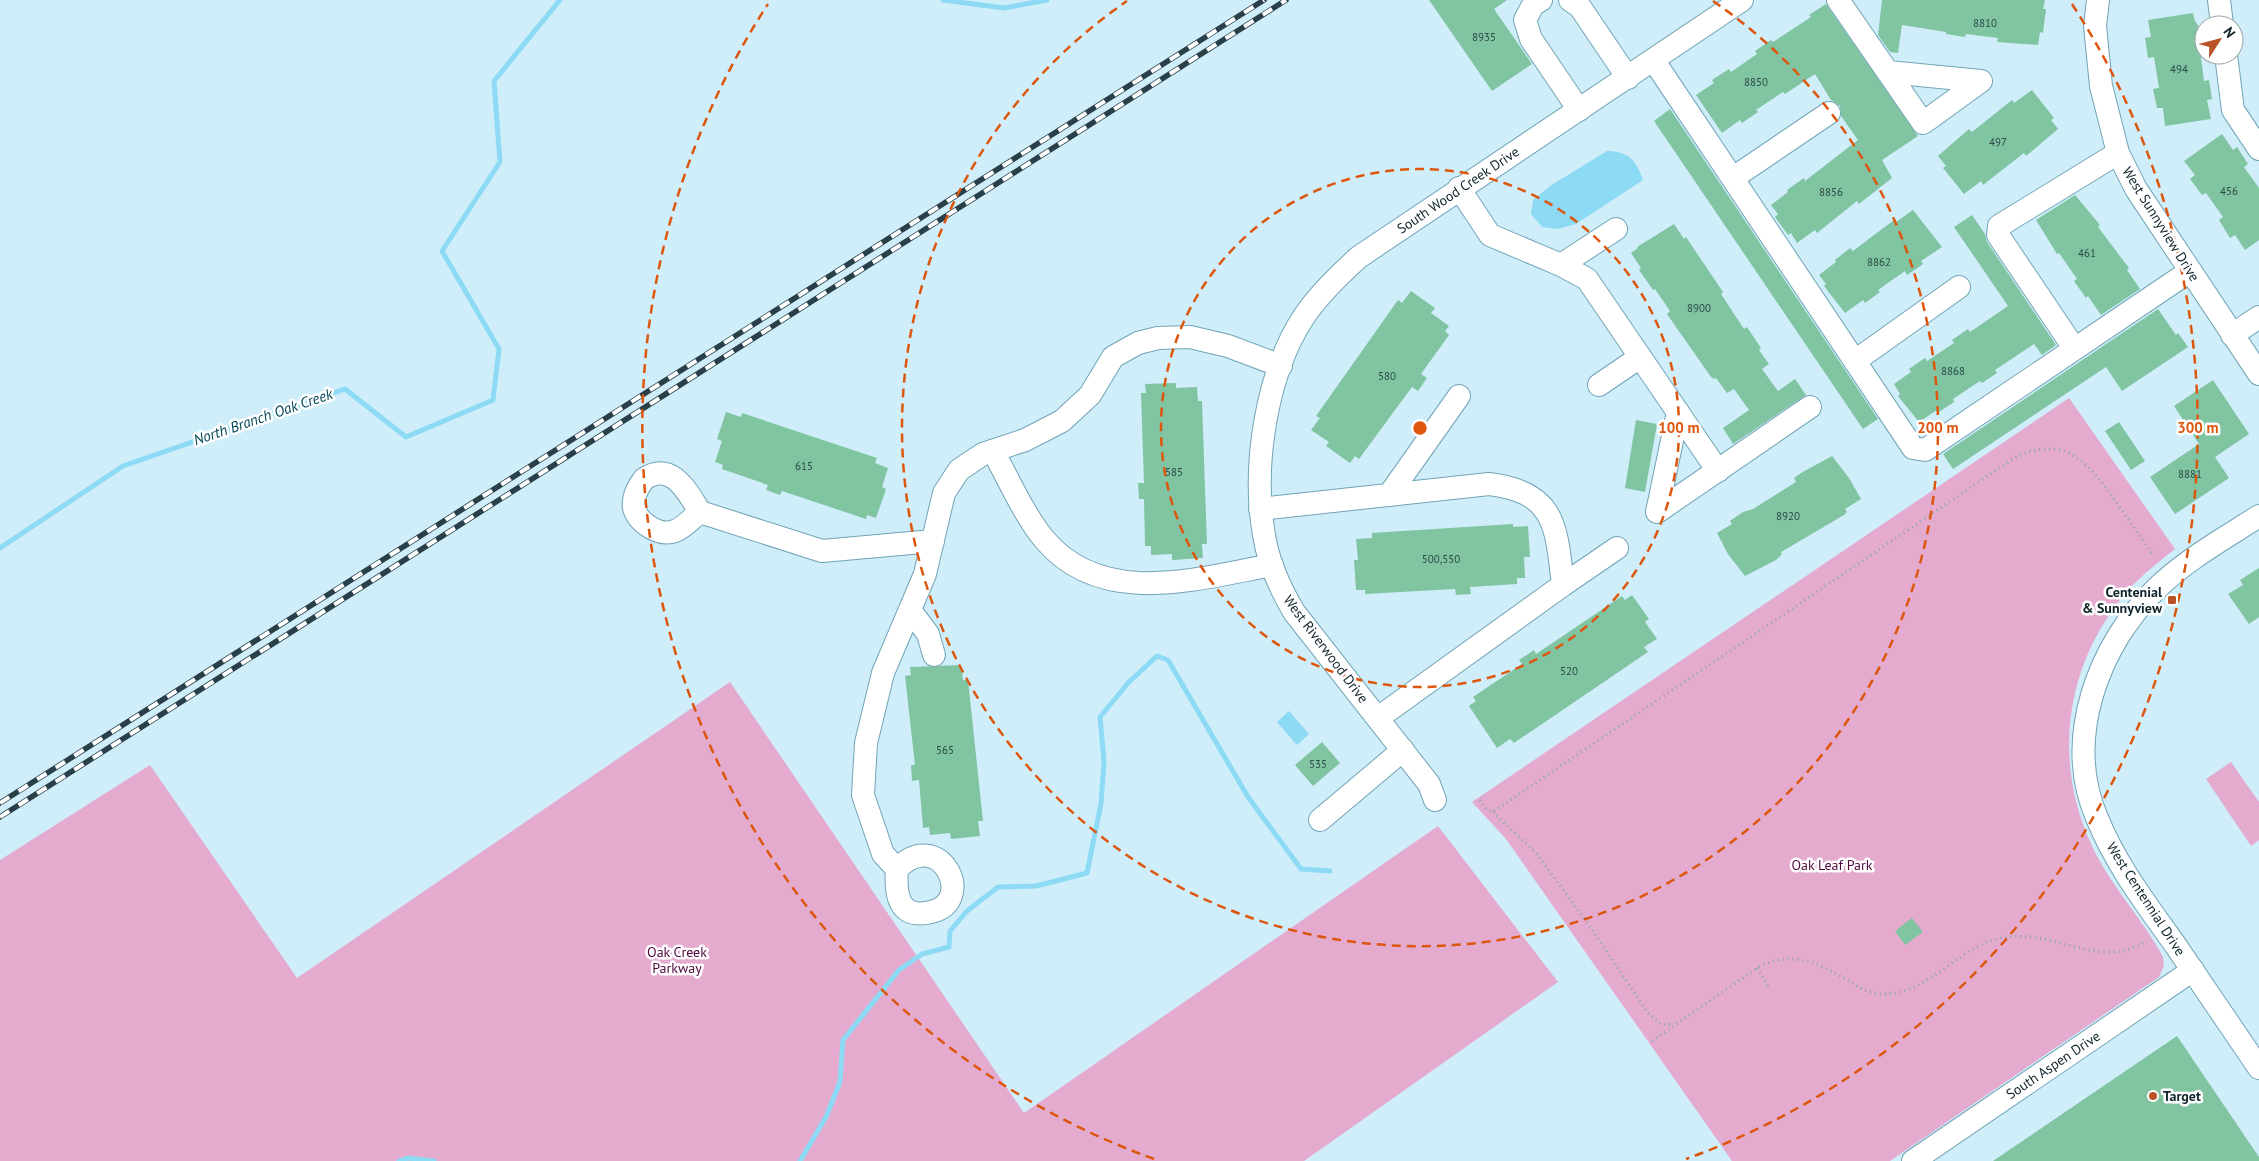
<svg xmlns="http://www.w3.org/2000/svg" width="2259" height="1161" font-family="'PT Sans',sans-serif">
<rect width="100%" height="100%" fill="#cfeefa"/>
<!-- green -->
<g fill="#e4abce">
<path d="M2069,398L2175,549C2161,560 2147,571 2134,584C2066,656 2050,759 2093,848C2112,888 2143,919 2163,957L2164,966L2159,977L1890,1161H1732L1506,839L1472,802Z"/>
<polygon points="730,682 1024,1113 1438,826 1558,982 1304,1161 0,1161 0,860 150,765 297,978"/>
<polygon points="2231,762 2259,802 2259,840 2251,846 2206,779"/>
</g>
<!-- water -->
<g fill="#8cdaf4">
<path d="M1607,151C1628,151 1636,160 1643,180L1576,224L1558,229L1542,227L1531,214L1533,200L1550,186Z"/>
<polygon points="1289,711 1309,734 1297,745 1277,722"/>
</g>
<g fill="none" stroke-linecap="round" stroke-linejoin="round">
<!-- stream -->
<g stroke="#8cdaf4" stroke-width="5">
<polyline points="943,0 1004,8 1047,0"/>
<polyline points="0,548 123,466 345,389 406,437 493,400 499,349 442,251 500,162 494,81 560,0"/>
<polyline points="399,1161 408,1158 434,1161"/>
<polyline points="800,1161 826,1117 840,1082 843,1040 899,970 922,954 949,947 950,931 967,911 998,887 1036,886 1087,873 1101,804 1104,761 1100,717 1128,683 1157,656 1168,660 1248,797 1301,869 1330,871"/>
</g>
</g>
<!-- building -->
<g fill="#80c4a2">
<polygon points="1429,0 1507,0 1494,9 1532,64 1492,91"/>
<polygon points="1882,0 2045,0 2043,9 2046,9 2043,33 2040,32 2038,45 1997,42 1998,38 1966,34 1965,37 1946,34 1946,32 1902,25 1898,53 1890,52 1878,35"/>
<polygon points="1826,4 1918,136 1882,160 1892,178 1859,204 1857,201 1817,233 1815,230 1797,243 1791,233 1788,235 1775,217 1778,214 1771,205 1788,192 1787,190 1804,178 1805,181 1858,140 1841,116 1840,106 1831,100 1815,74 1785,94 1783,92 1756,110 1758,112 1742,123 1740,120 1722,133 1696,95 1714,83 1712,80 1729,69 1731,72 1757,54 1755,51 1771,40 1773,42 1811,17 1809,15"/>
<polygon points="2193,13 2195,21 2201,30 2204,50 2200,50 2204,81 2209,80 2212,99 2207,100 2211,119 2165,126 2163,108 2157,108 2153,89 2159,88 2154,57 2148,58 2145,38 2151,37 2148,20"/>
<polygon points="2032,90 2054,118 2051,120 2058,129 2026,156 2024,153 1983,185 1981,181 1964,194 1943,168 1946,166 1938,156 1969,129 1972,132 2012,100 2014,103"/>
<polygon points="1670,109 1878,419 1863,429 1654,121"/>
<polygon points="2222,134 2233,150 2237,147 2248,164 2244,167 2259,188 2259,240 2245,250 2235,235 2230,238 2219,220 2223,217 2206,193 2202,195 2190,179 2195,175 2184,161"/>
<polygon points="2075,195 2100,225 2098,227 2129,268 2127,270 2140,289 2101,315 2088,296 2086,298 2074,281 2077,279 2059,253 2057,254 2036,220"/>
<polygon points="1913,210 1942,247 1921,261 1923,264 1907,275 1905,271 1878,290 1880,292 1865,303 1863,300 1845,313 1824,286 1826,284 1819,275 1836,262 1835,260 1850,248 1853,251 1894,220 1896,222"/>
<polygon points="1972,215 1985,234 1987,242 2056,345 2042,355 2034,344 1995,370 1997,373 1982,383 1980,381 1953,399 1954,402 1939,412 1937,410 1919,422 1898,396 1900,394 1894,384 1911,372 1909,369 1925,358 1927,361 1954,343 1952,340 1968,329 1970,332 2008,306 1954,227"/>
<polygon points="1674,224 1684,239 1686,237 1723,292 1721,294 1744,329 1747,327 1761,348 1759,350 1769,364 1762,369 1778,391 1795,379 1806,395 1733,444 1723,428 1749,410 1734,389 1727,393 1716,378 1714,379 1711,377 1667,314 1670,311 1655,289 1653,290 1644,277 1639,270 1641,268 1631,253 1638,248 1637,247"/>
<polygon points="1411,291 1435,308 1431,313 1449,326 1445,331 1449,335 1421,374 1427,378 1418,391 1412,387 1359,459 1355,456 1350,463 1326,446 1329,442 1311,430 1320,418 1316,416 1398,300 1402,303"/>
<polygon points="2158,309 2176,335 2178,333 2188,347 2122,391 2106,367 1953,469 1943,454"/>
<polygon points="2213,380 2249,434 2215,457 2229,478 2175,514 2150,477 2199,444 2174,406"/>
<polygon points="1176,383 1176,388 1197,387 1198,401 1202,401 1207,544 1202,544 1203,558 1172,560 1172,554 1151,555 1151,546 1145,546 1144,499 1139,499 1138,483 1144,483 1141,393 1146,393 1145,384"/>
<polygon points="726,412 741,417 742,413 877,458 875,463 888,468 882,487 886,489 876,518 867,515 866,519 782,491 780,495 766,490 768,485 722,469 723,465 715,462 722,441 717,439"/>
<polygon points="1636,420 1657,424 1645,492 1625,488"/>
<polygon points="2119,422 2145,461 2131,470 2105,431"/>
<polygon points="1832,456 1849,478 1861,499 1845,509 1847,512 1844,515 1781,552 1782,554 1776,560 1745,576 1728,554 1717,533 1732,524 1730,521 1743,512 1753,509 1796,482 1794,478 1801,473"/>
<polygon points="1513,524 1513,527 1528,526 1530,557 1524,557 1525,578 1517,578 1517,584 1470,587 1471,594 1456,595 1455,589 1365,594 1365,590 1356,590 1354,560 1358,560 1356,539 1372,538 1372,533"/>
<polygon points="2259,568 2259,617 2249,624 2228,594 2243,585 2240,580"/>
<polygon points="1632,595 1649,619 1645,622 1657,639 1644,647 1648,652 1514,743 1510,739 1497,748 1469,706 1476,701 1473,697 1522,664 1519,660 1534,650 1536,654 1622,596 1625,600"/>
<polygon points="961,665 963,680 968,680 983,821 978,821 980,836 951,839 950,833 930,835 929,827 923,828 919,780 912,781 911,765 915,765 905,676 911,675 910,667"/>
<polygon points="1322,742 1340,763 1313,786 1295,765"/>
<polygon points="1912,918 1923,932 1905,945 1895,931"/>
<polygon points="2177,1036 2259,1157 2259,1161 1993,1161"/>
</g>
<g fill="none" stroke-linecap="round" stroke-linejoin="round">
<defs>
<g id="minor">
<polyline points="1541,0 1533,5 1525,20 1531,39 1579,110"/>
<polyline points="1570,0 1580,7 1628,78"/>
<polyline points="1838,0 1923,123 1981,81 1888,72"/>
<polyline points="2098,0 2095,26 2101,86 2118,153 2136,189 2259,374"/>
<polyline points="2219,0 2222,25"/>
<polyline points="2226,55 2233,110 2259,149"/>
<polyline points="1654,61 1913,448 1925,450 2190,271"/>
<polyline points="1733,178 1829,113"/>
<polyline points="1459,188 1490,235 1561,265 1587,279 1718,471"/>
<polyline points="1561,265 1616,229"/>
<polyline points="2232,335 2259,317"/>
<polyline points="2074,348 1998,235 1999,226 2118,153"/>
<polyline points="1855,361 1959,287"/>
<polyline points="1599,385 1640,357"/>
<polyline points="1678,412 1657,512 1810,407"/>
<path d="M993,451C1009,480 1023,513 1044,539C1101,608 1197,579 1272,565"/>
<polyline points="1389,495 1459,396"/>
<path d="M1260,509L1489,484C1557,492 1556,528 1563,585L1378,718"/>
<path d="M700,512C687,491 672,461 644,479C638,487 632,498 634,508C638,523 660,537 675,531C684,528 692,518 700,512L822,551L933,541"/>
<path d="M2259,516C2225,538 2187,559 2157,588C2098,645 2063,739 2097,818C2116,865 2147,905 2176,946C2204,987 2231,1027 2259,1068"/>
<polyline points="1563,585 1617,548"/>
<polyline points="910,610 928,634 934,655"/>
<path d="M1435,800L1429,784L1294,612C1280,588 1268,562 1264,535C1252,466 1266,373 1305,315C1320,293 1339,275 1359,257L1742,0"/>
<polyline points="1320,820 1403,750"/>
<path d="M897,869C939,825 978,901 931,912C898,920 895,894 897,869L883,854L863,795L866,743L883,673L925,574L944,493L959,470L983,454L1025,440L1062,421L1090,395L1113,357L1138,343L1158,338L1190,337L1228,346L1281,366"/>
<polyline points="1913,1161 2193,970"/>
</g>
</defs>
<!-- minor casing -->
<use href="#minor" stroke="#71a4b6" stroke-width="24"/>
<!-- path -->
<g stroke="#8aa6b0" stroke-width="3" stroke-dasharray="1 4" stroke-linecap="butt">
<path d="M1480,800L1487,810L1493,812L2014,458C2065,433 2089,463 2116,502C2129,520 2141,538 2154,556"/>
<polyline points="1493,812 1537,854 1591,928 1648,1013 1661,1024 1673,1025"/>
<polyline points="1757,968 1768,986"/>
<path d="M1652,1041L1757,968C1790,949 1819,963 1849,981C1858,987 1868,993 1880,994C1928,997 1958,944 2005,937C2055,930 2100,970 2145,942"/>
</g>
<!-- minor -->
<use href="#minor" stroke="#fff" stroke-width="22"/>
<defs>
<g id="rail">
<polyline points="0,803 1264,0"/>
<polyline points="0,817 1286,0"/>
</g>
</defs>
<!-- rail casing -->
<use href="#rail" stroke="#2a4048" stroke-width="5.5"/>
<!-- rail -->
<use href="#rail" stroke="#fff" stroke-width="4" stroke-dasharray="11" stroke-linecap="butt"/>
</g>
<!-- distance rings -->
<g fill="none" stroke="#dd560e" stroke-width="2.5" stroke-dasharray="9 6">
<circle cx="1420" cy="428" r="259"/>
<path d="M1713 1A518 518 0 1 1 1127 1"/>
<path d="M1154 1159A778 778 0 0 1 768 4M2072 4A778 778 0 0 1 1686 1159"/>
</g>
<!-- markers -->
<g fill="#ba5428" stroke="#fff" stroke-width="2">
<rect x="2167" y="595" width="10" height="10" rx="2.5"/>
<circle cx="2153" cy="1096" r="5"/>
</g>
<g text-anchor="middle" stroke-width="5" stroke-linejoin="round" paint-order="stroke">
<!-- number labels -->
<g font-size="11" fill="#2b4c49">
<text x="1985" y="27">8810</text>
<text x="1484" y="41">8935</text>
<text x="2179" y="73">494</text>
<text x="1756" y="86">8850</text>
<text x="1998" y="146">497</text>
<text x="2229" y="195">456</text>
<text x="1831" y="196">8856</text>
<text x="2087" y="257">461</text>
<text x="1879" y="266">8862</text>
<text x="1699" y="312">8900</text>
<text x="1953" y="375">8868</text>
<text x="1387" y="380">580</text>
<text x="804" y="470">615</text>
<text x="1174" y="476">585</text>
<text x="2190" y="478">8881</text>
<text x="1788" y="520">8920</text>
<text x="1441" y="563">500,550</text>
<text x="1569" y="675">520</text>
<text x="945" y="754">565</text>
<text x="1318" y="768">535</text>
</g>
<!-- street labels -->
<g font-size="14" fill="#0f242b" stroke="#fff">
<text transform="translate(1458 190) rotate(-34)" y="5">South Wood Creek Drive</text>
<text transform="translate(2161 224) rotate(58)" y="5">West Sunnyview Drive</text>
<text transform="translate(1326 649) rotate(53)" y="5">West Riverwood Drive</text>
<text transform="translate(2146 899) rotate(57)" y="5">West Centennial Drive</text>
<text transform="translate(2053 1065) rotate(-34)" y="5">South Aspen Drive</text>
</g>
<!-- poi labels -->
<g font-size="14" font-weight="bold" fill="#0f242b" stroke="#fff" text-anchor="end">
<text x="2162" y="597">Centenial<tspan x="2162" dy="16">&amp; Sunnyview</tspan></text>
<text x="2163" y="1101" text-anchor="start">Target</text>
</g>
<!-- park labels -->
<g font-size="14" fill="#4f093c" stroke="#fff">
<text x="1832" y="870">Oak Leaf Park</text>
<text x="677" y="957">Oak Creek<tspan x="677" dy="16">Parkway</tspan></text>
</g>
<!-- water labels -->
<g font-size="15" font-style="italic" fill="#004759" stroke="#fff">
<text transform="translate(263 417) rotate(-19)" y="5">North Branch Oak Creek</text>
</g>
</g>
<circle cx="1420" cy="428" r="8" fill="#dd560e" stroke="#fff" stroke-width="2.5"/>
<g font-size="15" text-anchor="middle" font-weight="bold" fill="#dd560e" stroke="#fff" stroke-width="5" stroke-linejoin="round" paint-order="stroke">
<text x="1679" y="433">100 m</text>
<text x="1938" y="433">200 m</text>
<text x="2198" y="433">300 m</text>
</g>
<!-- north arrow -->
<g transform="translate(2219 40) rotate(54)"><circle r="24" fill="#ffffff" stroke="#9fa7aa"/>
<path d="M0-4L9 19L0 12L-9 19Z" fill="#ba5428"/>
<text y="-8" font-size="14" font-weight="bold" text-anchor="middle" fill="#0f242b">N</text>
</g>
</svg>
